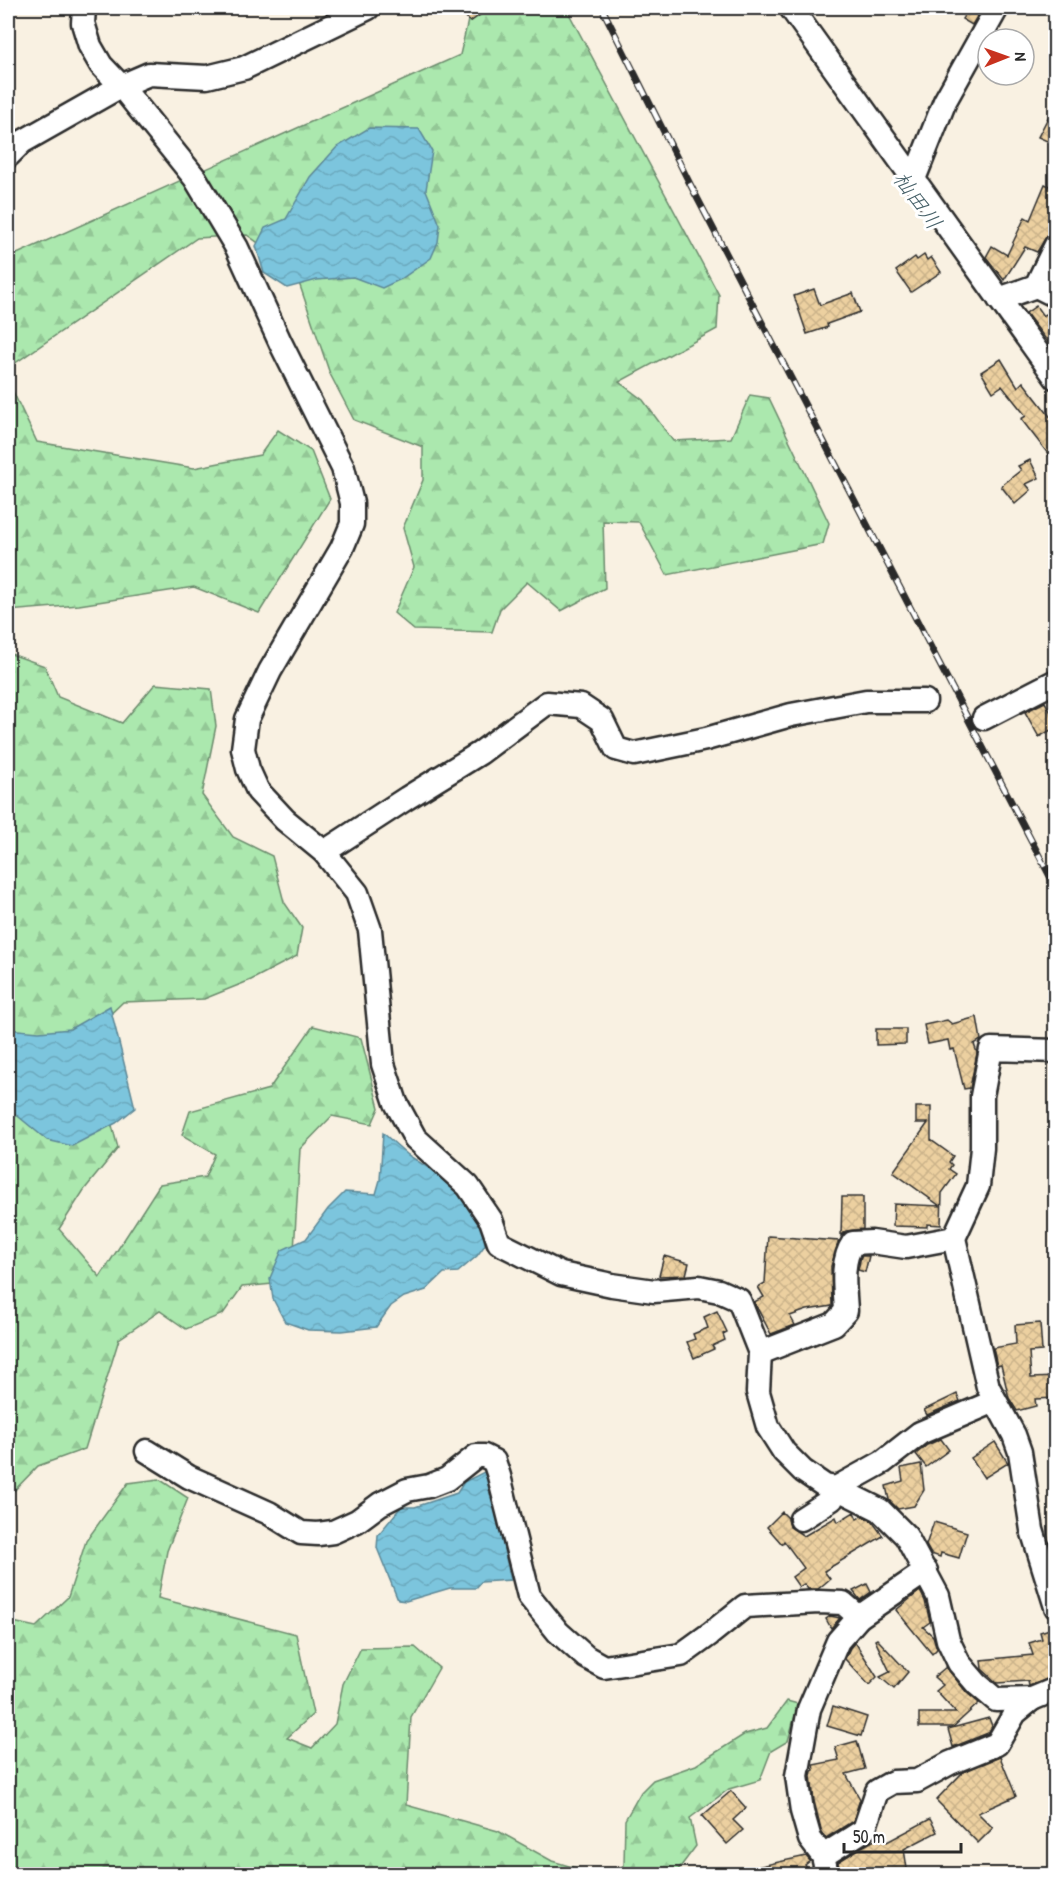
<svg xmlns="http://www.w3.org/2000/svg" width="1063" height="1882" font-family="'Patrick Hand','Klee One',sans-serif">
<defs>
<pattern id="forest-firs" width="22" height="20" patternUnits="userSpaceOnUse" patternTransform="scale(1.5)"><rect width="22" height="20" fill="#abe8ae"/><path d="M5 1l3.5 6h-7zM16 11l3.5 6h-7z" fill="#93c796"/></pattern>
<pattern id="water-waves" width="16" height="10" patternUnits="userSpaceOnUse" patternTransform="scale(1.5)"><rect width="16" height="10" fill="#7cc5dd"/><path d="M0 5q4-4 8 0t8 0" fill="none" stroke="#6ba9be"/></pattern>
<pattern id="building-cross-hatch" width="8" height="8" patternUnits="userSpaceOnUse" patternTransform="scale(1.5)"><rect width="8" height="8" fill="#ecd0a0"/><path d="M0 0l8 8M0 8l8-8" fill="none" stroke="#cbb38a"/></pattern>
</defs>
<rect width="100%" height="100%" fill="#f9f1e2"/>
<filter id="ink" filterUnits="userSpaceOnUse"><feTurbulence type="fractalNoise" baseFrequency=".0167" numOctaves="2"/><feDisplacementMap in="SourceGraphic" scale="12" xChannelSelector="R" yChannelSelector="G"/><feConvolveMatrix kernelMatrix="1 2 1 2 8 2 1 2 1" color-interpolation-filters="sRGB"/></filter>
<g filter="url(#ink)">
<!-- forest -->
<g fill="url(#forest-firs)" stroke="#6b8a6c" stroke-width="1.5">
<polygon points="481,8 566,8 719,295 717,329 619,382 643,400 673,441 731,438 750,395 769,398 829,523 823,544 667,575 639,522 603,521 605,588 561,611 527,582 500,609 492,632 414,630 394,613 414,567 403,528 423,480 423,447 354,420 330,374 294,268 247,235 197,238 8,368 8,258 460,55 469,16"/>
<polygon points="8,381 37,442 194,468 260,455 278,430 311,451 330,499 259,613 194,587 79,605 8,611"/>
<polygon points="8,653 45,666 58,697 122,723 155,684 211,689 216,726 202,795 233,837 272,856 284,902 302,928 297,956 251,980 204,999 123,1002 96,1028 8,1036"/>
<polygon points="313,1026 361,1038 379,1108 372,1124 332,1116 300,1149 294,1251 283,1283 242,1287 223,1314 186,1329 160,1311 119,1339 85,1449 38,1466 8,1497 8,1094 104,1095 118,1148 84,1190 59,1229 100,1277 160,1184 205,1177 215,1154 182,1135 190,1111 269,1089"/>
<polygon points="159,1479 188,1498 167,1551 158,1598 296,1634 313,1714 287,1738 312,1748 335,1724 343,1684 361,1648 415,1647 439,1668 411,1717 406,1805 498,1831 552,1861 596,1874 8,1874 8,1621 36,1627 68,1597 86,1541 128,1483"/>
<polygon points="787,1701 798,1704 788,1741 771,1751 760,1780 729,1789 690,1818 696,1846 675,1874 612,1874 624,1865 625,1820 641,1792 653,1780 696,1765 745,1734 767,1728"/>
</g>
<!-- water -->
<g fill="url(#water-waves)" stroke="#5c8796" stroke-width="1.5">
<polygon points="369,128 419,129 432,151 426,190 440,225 438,242 431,258 401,279 382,288 353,277 317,280 287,288 264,273 256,246 265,228 286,219 310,177 337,147"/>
<polygon points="110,1006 135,1108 116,1123 72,1146 47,1140 8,1108 8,1029 39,1032 70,1029"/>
<polygon points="383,1133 408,1155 438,1174 465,1197 483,1229 485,1245 477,1256 458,1272 444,1273 426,1290 404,1297 391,1306 376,1327 342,1331 308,1330 285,1322 273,1299 270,1278 282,1250 306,1239 328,1209 345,1192 376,1194 380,1180"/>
<polygon points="486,1471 511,1580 481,1582 476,1588 450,1588 406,1601 398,1600 377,1548 378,1535 401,1507 415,1507 457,1493 464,1482"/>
</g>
<!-- building -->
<g fill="url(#building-cross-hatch)" stroke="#2b2b2b" stroke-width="1.5">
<polygon points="459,8 490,8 470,22"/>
<polygon points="969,8 982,8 972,25 962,19"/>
<polygon points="1056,102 1056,145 1038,137"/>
<polygon points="1045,184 1056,189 1056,232 1048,234 1037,252 1025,247 1004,280 986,257 992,246 1007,255 1025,217 1030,220"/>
<polygon points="924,255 927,260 931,257 941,272 911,292 896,271 915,257 917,260"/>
<polygon points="814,289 820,305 853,293 860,312 827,324 828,327 807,334 794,296"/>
<polygon points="1036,306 1043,316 1046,314 1056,328 1056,353 1026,313"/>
<polygon points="1001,359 1018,387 1023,382 1056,424 1056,464 1021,419 1026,416 1002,386 993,392 981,372"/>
<polygon points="1030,460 1039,478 1026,484 1031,490 1015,504 1001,486 1021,470 1018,466"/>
<polygon points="1045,702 1056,721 1056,727 1039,737 1025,712"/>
<polygon points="977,1017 981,1040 974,1044 977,1053 970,1088 964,1089 954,1049 950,1050 948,1040 928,1044 924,1025 947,1020 952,1024"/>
<polygon points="876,1029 906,1029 906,1044 876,1045"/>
<polygon points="916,1107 931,1107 931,1140 953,1156 949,1162 952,1165 949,1169 956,1174 942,1193 941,1225 927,1224 927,1227 893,1226 894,1204 940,1206 893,1172 928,1123 916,1123"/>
<polygon points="842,1197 863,1197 863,1229 846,1231 841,1236"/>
<polygon points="768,1236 839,1241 831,1266 832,1306 807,1310 790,1316 795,1325 771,1334 754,1302 764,1297 758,1287 765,1283"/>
<polygon points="664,1256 689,1263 686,1275 659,1276"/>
<polygon points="861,1256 869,1256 865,1272 858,1270"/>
<polygon points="717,1311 727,1332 723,1334 725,1340 712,1346 714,1349 694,1358 687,1342 695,1339 693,1334 708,1328 704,1317"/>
<polygon points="1040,1323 1042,1351 1029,1352 1031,1378 1056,1377 1056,1398 1035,1399 1036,1406 1017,1411 1009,1398 1001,1365 997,1366 993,1348 1016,1344 1015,1325"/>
<polygon points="957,1394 960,1401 927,1415 924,1410"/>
<polygon points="941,1439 949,1450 926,1467 916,1454 927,1445"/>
<polygon points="995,1442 1008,1463 984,1478 971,1458"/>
<polygon points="921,1464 924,1490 914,1506 898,1509 889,1500 886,1486 903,1481 901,1468"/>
<polygon points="782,1512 788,1518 790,1527 804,1536 836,1517 838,1522 854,1512 857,1519 862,1516 872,1521 883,1536 824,1571 830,1579 818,1589 808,1589 804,1584 799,1587 792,1577 804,1568 784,1541 782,1544 767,1527"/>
<polygon points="934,1522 967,1532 959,1558 941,1553 940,1557 931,1554 926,1545"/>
<polygon points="867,1584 871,1592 860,1600 853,1591"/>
<polygon points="920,1591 925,1601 930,1622 923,1627 933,1636 937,1649 932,1654 896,1610"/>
<polygon points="830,1616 840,1618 831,1628 826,1619"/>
<polygon points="1056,1627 1056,1676 1029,1686 1028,1681 997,1683 982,1669 981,1660 1033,1655 1029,1643 1042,1639 1040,1632"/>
<polygon points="877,1639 908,1672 894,1689 880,1677 890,1672 875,1640"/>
<polygon points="855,1642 877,1677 869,1685 845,1659 850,1648"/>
<polygon points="946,1667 967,1693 979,1703 953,1727 919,1727 919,1713 956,1713 936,1691 943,1685 934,1677"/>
<polygon points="833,1706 867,1717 861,1736 827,1726"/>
<polygon points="989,1718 992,1726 988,1733 953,1747 948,1729"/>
<polygon points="857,1741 865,1769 846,1774 860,1799 853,1821 826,1838 822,1833 814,1801 811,1776 812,1771 814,1770 813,1765 839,1760 835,1747"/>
<polygon points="1000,1757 1016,1796 978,1813 993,1828 978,1843 936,1800 963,1772"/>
<polygon points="731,1791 746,1808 733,1820 743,1830 727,1844 702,1816"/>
<polygon points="930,1819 937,1832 904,1849 908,1875 865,1875 864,1869 840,1873 838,1862 862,1847 884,1835 887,1842"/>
<polygon points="806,1856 810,1861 805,1865 811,1875 743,1875 743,1870"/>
</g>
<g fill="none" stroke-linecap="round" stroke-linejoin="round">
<defs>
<g id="minor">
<polyline points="84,8 83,23 90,46 101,65 121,86 195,178 237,248 281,344 343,468 352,503 352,524 342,548 270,671 247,719 243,749 248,769 258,791 285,820 324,852 357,893 370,930 383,1064 396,1103 415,1138 468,1186 491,1220 499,1243 561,1274 612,1285 654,1291 699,1287 719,1291 739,1300 760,1353 758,1392 768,1427 784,1452 803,1471 825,1486 836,1488 880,1510 906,1536 938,1596 948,1640 959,1663 977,1684 996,1700 1032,1699 1056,1689"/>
<polyline points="791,8 1056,378"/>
<polyline points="8,156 22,142 121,86 149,74 207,77 244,68 368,8"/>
<polyline points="914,179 945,101 997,8"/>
<polyline points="1036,286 1056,296"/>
<polyline points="999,299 1036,286 1056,245"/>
<polyline points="984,718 1056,681"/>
<polyline points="324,852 407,798 480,753 547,703 581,706 602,720 616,749 634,754 706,739 791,715 866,701 925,701"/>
<polyline points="1056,1051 991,1049 982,1096 982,1148 978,1186 954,1238 988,1387 1014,1435 1020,1452 1032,1530 1056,1607"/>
<path d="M760,1353L834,1324L846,1311C845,1289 840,1262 853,1243L872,1242L906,1247L954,1238"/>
<polyline points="147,1451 189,1477 269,1513 301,1533 318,1534 333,1532 357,1521 380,1504 407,1490 429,1486 447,1479 476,1456 484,1456 494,1461 499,1476 529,1596 558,1632 586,1657 604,1667 681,1655 710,1634 745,1606 819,1602 843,1603 859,1617"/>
<polyline points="801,1519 832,1499 836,1488 883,1462 920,1433 995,1401"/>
<polyline points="823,1856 864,1830 877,1791 893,1782 917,1781 950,1763 997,1744 1015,1713 1032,1699"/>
<polyline points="827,1874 823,1856 810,1839 802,1811 797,1776 809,1709 838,1641 859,1617 926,1571"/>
</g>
</defs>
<!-- minor casing -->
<use href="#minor" stroke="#2b2b2b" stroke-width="27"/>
<!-- minor -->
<use href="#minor" stroke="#fff" stroke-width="22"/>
<defs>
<polyline id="rail" points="602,8 690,184 1056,888"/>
</defs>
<!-- rail casing -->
<use href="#rail" stroke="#2b2b2b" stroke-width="7"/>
<!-- rail -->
<use href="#rail" stroke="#fff" stroke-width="4.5" stroke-dasharray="14" stroke-linecap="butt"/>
</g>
</g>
<g text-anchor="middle" stroke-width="6" stroke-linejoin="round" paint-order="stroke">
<!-- water labels -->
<g font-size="22" font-style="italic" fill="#476169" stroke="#fff">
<text transform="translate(918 200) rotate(54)" y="8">杣田川</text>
</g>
</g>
<!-- margin -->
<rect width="1063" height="1882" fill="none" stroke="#fff" stroke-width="30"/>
<rect x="15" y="15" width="1033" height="1852" fill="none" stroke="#2b2b2b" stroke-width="2" filter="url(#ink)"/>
<!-- north arrow -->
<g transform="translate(1006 57) rotate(89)"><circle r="28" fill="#ffffff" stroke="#aaaaaa" stroke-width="1.5"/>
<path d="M0-4.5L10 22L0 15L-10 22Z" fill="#c8321e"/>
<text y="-9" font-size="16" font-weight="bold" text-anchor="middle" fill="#2b2b2b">N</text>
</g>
<!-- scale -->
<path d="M844 1843v9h117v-9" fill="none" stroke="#2b2b2b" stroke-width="3"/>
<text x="853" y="1843" font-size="18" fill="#2b2b2b" stroke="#ffffff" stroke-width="4.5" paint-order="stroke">50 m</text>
</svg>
